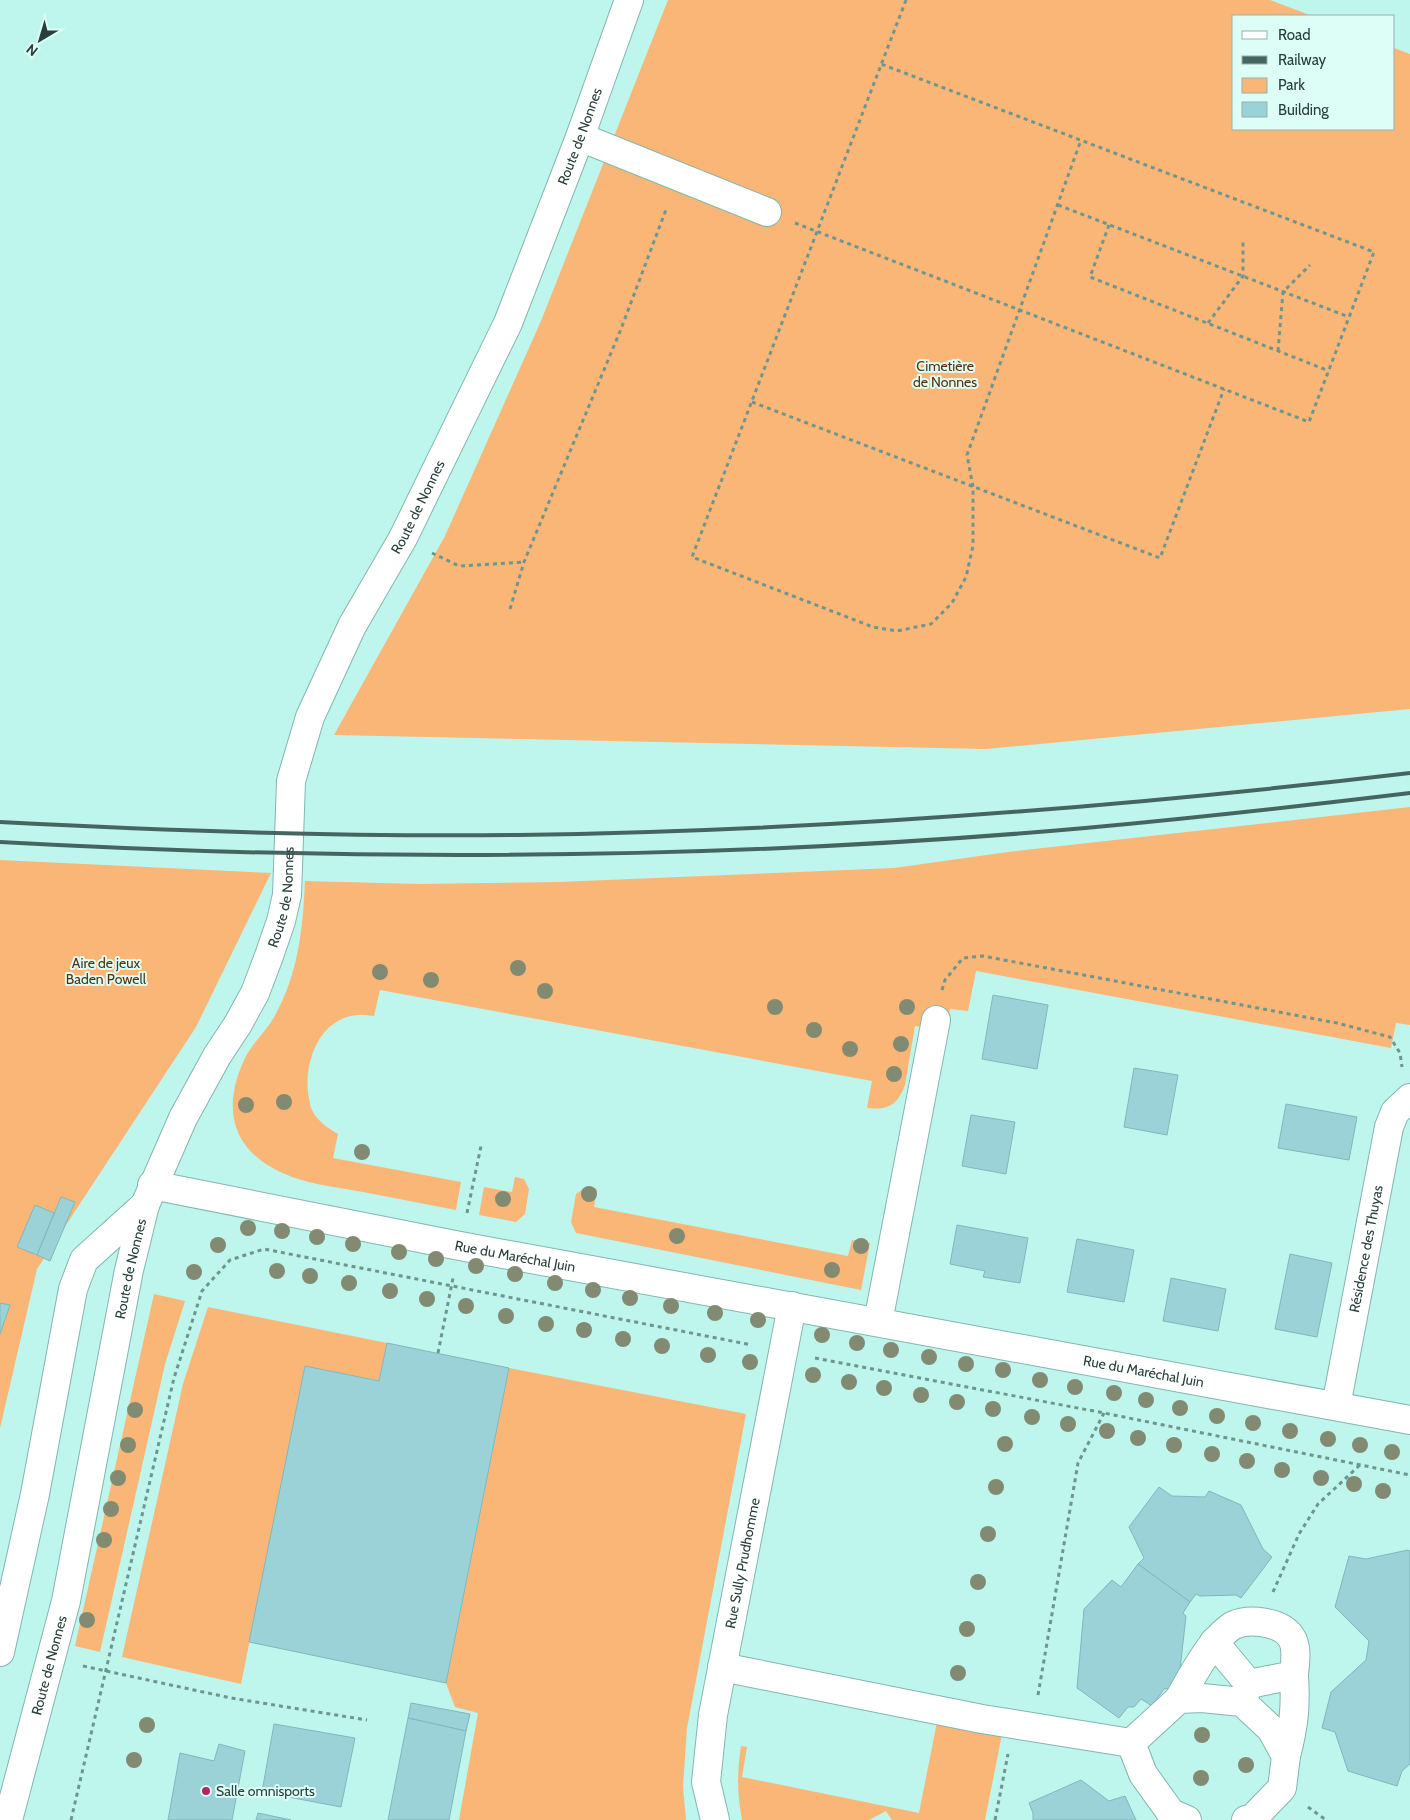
<svg xmlns="http://www.w3.org/2000/svg" width="1410" height="1820" font-family="Cabin,sans-serif">
<rect width="100%" height="100%" fill="#bef5ec"/>
<!-- green -->
<g fill="#fab676">
<polygon points="668,0 1270,0 1312,16 1234,16 1234,129 1394,129 1394,48 1410,54 1410,709 986,749 334,735 445,536 541,321"/>
<path d="M1410,807V1025L1396,1023L1391,1048L976,971L968,1011L950,1009L947,1030L915,1026L905,1085C897,1106 888,1110 867,1108L872,1081L380,990L374,1016C366,1015 356,1014 347,1017C315,1027 303,1069 309,1099C310,1102 310,1107 312,1110C317,1121 328,1128 338,1134L333,1158L461,1182L456,1210C425,1204 394,1198 363,1192C340,1188 315,1185 292,1177C233,1155 219,1111 246,1056C253,1043 265,1032 273,1019C298,976 303,929 305,881L419,884L559,882L894,868L1008,852Z"/>
<polygon points="0,860 271,873 196,1027 37,1269 0,1428"/>
<polygon points="515,1177 524,1179 529,1189 525,1214 516,1222 479,1215 484,1187 512,1192"/>
<polygon points="586,1187 597,1189 594,1207 848,1256 852,1240 870,1243 861,1290 576,1233 571,1222 576,1194"/>
<polygon points="154,1294 185,1301 165,1364 100,1652 75,1646"/>
<polygon points="208,1307 387,1343 379,1381 305,1366 241,1684 122,1657 183,1384"/>
<polygon points="509,1368 746,1414 687,1728 683,1787 686,1820 459,1820 478,1713 455,1707 446,1683"/>
<path d="M937,1722L1002,1734L985,1820H892L886,1811L869,1820H742C737,1793 737,1773 741,1746L747,1747L742,1777L919,1813Z"/>
</g>
<!-- building -->
<g fill="#9ad2d7" stroke="#81b7bd">
<polygon points="993,995 1048,1005 1037,1069 982,1059"/>
<polygon points="1134,1068 1178,1075 1167,1135 1124,1127"/>
<polygon points="1286,1104 1357,1117 1349,1160 1278,1148"/>
<polygon points="971,1115 1015,1122 1006,1174 962,1166"/>
<polygon points="61,1197 75,1202 50,1261 37,1255"/>
<polygon points="35,1205 54,1213 37,1255 17,1247"/>
<polygon points="957,1225 1028,1238 1020,1283 983,1277 985,1271 950,1264"/>
<polygon points="1077,1239 1134,1250 1124,1302 1067,1292"/>
<polygon points="1290,1254 1332,1263 1317,1337 1275,1329"/>
<polygon points="1171,1278 1226,1289 1218,1331 1163,1321"/>
<polygon points="0,1303 10,1305 0,1334"/>
<polygon points="387,1343 509,1368 446,1683 249,1642 305,1366 379,1381"/>
<polygon points="1159,1487 1172,1496 1205,1497 1209,1491 1241,1505 1263,1549 1272,1557 1241,1598 1236,1595 1200,1596 1196,1594 1190,1602 1138,1564 1144,1558 1129,1527"/>
<polygon points="1408,1550 1410,1551 1410,1764 1402,1771 1397,1786 1348,1771 1335,1732 1322,1728 1331,1692 1366,1660 1369,1641 1335,1607 1349,1556 1366,1559"/>
<polygon points="1138,1564 1190,1602 1183,1613 1186,1616 1179,1678 1174,1687 1164,1689 1152,1706 1141,1699 1134,1707 1128,1707 1119,1718 1077,1688 1084,1609 1112,1580 1121,1587"/>
<polygon points="411,1703 470,1714 466,1731 408,1718"/>
<polygon points="408,1718 466,1731 449,1820 388,1820"/>
<polygon points="274,1724 355,1738 341,1807 262,1792"/>
<polygon points="219,1744 245,1751 232,1820 168,1820 180,1753 214,1761"/>
<polygon points="1081,1780 1109,1801 1125,1796 1136,1820 1033,1820 1033,1813 1029,1803"/>
<polygon points="258,1813 291,1820 256,1820"/>
</g>
<g fill="none" stroke-linecap="round" stroke-linejoin="round">
<defs>
<g id="minor">
<polyline points="580,137 767,212"/>
<path id="s1" d="M152,1185L460,1246L1410,1420"/>
<polyline points="878,1322 936,1020"/>
<path id="s2" d="M1336,1406L1389,1127L1395,1112L1410,1098"/>
<polyline points="1214,1642 1249,1684"/>
<polyline points="0,1652 35,1494 73,1289 84,1260 145,1205"/>
<polyline points="722,1667 982,1719 1131,1743"/>
<path d="M1179,1699C1190,1680 1200,1660 1214,1643C1218,1638 1228,1628 1234,1625C1250,1618 1281,1622 1291,1637C1298,1647 1295,1664 1294,1675L1249,1684L1242,1702"/>
<polyline points="1131,1743 1179,1699 1202,1698 1242,1702 1271,1729 1286,1756 1282,1788 1253,1818 1246,1820"/>
<polyline points="1131,1743 1143,1774 1171,1813 1187,1820"/>
<path d="M1286,1756C1294,1725 1296,1707 1294,1675"/>
<path id="s3" d="M8,1820L66,1601L129,1270L145,1205L183,1118L217,1056L238,1024L255,993L269,956L281,921L287,895L291,781L310,717L352,626L403,538L508,323L580,137L629,0"/>
<path id="s4" d="M715,1820L706,1782L713,1715L792,1306"/>
</g>
</defs>
<!-- minor casing -->
<use href="#minor" stroke="#82b7af" stroke-width="30"/>
<!-- path -->
<g stroke="#6f958f" stroke-width="3" stroke-dasharray="4 4" stroke-linecap="butt">
<polyline points="906,0 692,557 873,627 897,631 931,624 952,603 966,577 973,546 973,487 967,455 1081,140"/>
<polyline points="1058,205 1349,317"/>
<polyline points="795,223 1309,422 1374,252 881,64"/>
<polyline points="1109,225 1090,277 1329,371"/>
<polyline points="1208,323 1243,276 1243,241"/>
<polyline points="1278,351 1283,292 1310,265"/>
<polyline points="752,402 1160,558 1224,389"/>
<polyline points="432,553 459,566 524,562"/>
<polyline points="510,609 524,562 621,329 667,207"/>
<polyline points="942,990 945,980 963,958 983,956 1337,1023 1390,1037 1400,1053 1402,1067"/>
<polyline points="467,1213 481,1146"/>
<polyline points="438,1353 453,1278"/>
<polyline points="815,1358 1104,1413 1410,1475"/>
<polyline points="1273,1592 1299,1534 1318,1504 1360,1465"/>
<polyline points="83,1666 231,1698 367,1720"/>
<polyline points="1038,1695 1078,1463 1104,1413"/>
<polyline points="1308,1807 1326,1820"/>
<polyline points="71,1820 174,1378 202,1291 230,1260 264,1249 752,1345"/>
<polyline points="995,1820 1008,1754"/>
</g>
<!-- minor -->
<use href="#minor" stroke="#fff" stroke-width="28"/>
<!-- rail -->
<g stroke="#476560" stroke-width="4">
<path d="M0,822C172,831 345,837 518,835C816,831 1114,808 1410,773"/>
<path d="M0,842C360,862 726,860 1085,828C1194,818 1302,806 1410,793"/>
</g>
</g>
<!-- trees -->
<g fill="#838a72">
<circle cx="518" cy="968" r="8"/>
<circle cx="380" cy="972" r="8"/>
<circle cx="431" cy="980" r="8"/>
<circle cx="545" cy="991" r="8"/>
<circle cx="775" cy="1007" r="8"/>
<circle cx="907" cy="1007" r="8"/>
<circle cx="814" cy="1030" r="8"/>
<circle cx="901" cy="1044" r="8"/>
<circle cx="850" cy="1049" r="8"/>
<circle cx="894" cy="1074" r="8"/>
<circle cx="284" cy="1102" r="8"/>
<circle cx="246" cy="1105" r="8"/>
<circle cx="362" cy="1152" r="8"/>
<circle cx="589" cy="1194" r="8"/>
<circle cx="503" cy="1199" r="8"/>
<circle cx="248" cy="1228" r="8"/>
<circle cx="282" cy="1231" r="8"/>
<circle cx="677" cy="1236" r="8"/>
<circle cx="317" cy="1237" r="8"/>
<circle cx="353" cy="1244" r="8"/>
<circle cx="218" cy="1245" r="8"/>
<circle cx="861" cy="1246" r="8"/>
<circle cx="399" cy="1252" r="8"/>
<circle cx="436" cy="1259" r="8"/>
<circle cx="476" cy="1266" r="8"/>
<circle cx="832" cy="1270" r="8"/>
<circle cx="277" cy="1271" r="8"/>
<circle cx="194" cy="1272" r="8"/>
<circle cx="515" cy="1274" r="8"/>
<circle cx="310" cy="1276" r="8"/>
<circle cx="349" cy="1283" r="8"/>
<circle cx="555" cy="1283" r="8"/>
<circle cx="593" cy="1290" r="8"/>
<circle cx="390" cy="1291" r="8"/>
<circle cx="630" cy="1298" r="8"/>
<circle cx="427" cy="1299" r="8"/>
<circle cx="466" cy="1306" r="8"/>
<circle cx="671" cy="1306" r="8"/>
<circle cx="715" cy="1313" r="8"/>
<circle cx="506" cy="1316" r="8"/>
<circle cx="758" cy="1320" r="8"/>
<circle cx="546" cy="1324" r="8"/>
<circle cx="584" cy="1330" r="8"/>
<circle cx="822" cy="1335" r="8"/>
<circle cx="623" cy="1339" r="8"/>
<circle cx="857" cy="1343" r="8"/>
<circle cx="662" cy="1346" r="8"/>
<circle cx="891" cy="1350" r="8"/>
<circle cx="708" cy="1355" r="8"/>
<circle cx="929" cy="1357" r="8"/>
<circle cx="750" cy="1362" r="8"/>
<circle cx="966" cy="1364" r="8"/>
<circle cx="1003" cy="1370" r="8"/>
<circle cx="813" cy="1375" r="8"/>
<circle cx="1040" cy="1380" r="8"/>
<circle cx="849" cy="1382" r="8"/>
<circle cx="1075" cy="1387" r="8"/>
<circle cx="884" cy="1388" r="8"/>
<circle cx="1114" cy="1393" r="8"/>
<circle cx="921" cy="1395" r="8"/>
<circle cx="1146" cy="1400" r="8"/>
<circle cx="957" cy="1402" r="8"/>
<circle cx="1180" cy="1408" r="8"/>
<circle cx="993" cy="1409" r="8"/>
<circle cx="135" cy="1410" r="8"/>
<circle cx="1217" cy="1416" r="8"/>
<circle cx="1032" cy="1417" r="8"/>
<circle cx="1253" cy="1423" r="8"/>
<circle cx="1068" cy="1424" r="8"/>
<circle cx="1107" cy="1431" r="8"/>
<circle cx="1290" cy="1431" r="8"/>
<circle cx="1138" cy="1438" r="8"/>
<circle cx="1328" cy="1439" r="8"/>
<circle cx="1005" cy="1444" r="8"/>
<circle cx="128" cy="1445" r="8"/>
<circle cx="1174" cy="1445" r="8"/>
<circle cx="1360" cy="1445" r="8"/>
<circle cx="1392" cy="1452" r="8"/>
<circle cx="1212" cy="1454" r="8"/>
<circle cx="1247" cy="1461" r="8"/>
<circle cx="1282" cy="1470" r="8"/>
<circle cx="118" cy="1478" r="8"/>
<circle cx="1321" cy="1478" r="8"/>
<circle cx="1354" cy="1484" r="8"/>
<circle cx="996" cy="1487" r="8"/>
<circle cx="1383" cy="1491" r="8"/>
<circle cx="111" cy="1509" r="8"/>
<circle cx="988" cy="1534" r="8"/>
<circle cx="104" cy="1540" r="8"/>
<circle cx="978" cy="1582" r="8"/>
<circle cx="87" cy="1620" r="8"/>
<circle cx="967" cy="1629" r="8"/>
<circle cx="958" cy="1673" r="8"/>
<circle cx="147" cy="1725" r="8"/>
<circle cx="1202" cy="1735" r="8"/>
<circle cx="134" cy="1760" r="8"/>
<circle cx="1246" cy="1765" r="8"/>
<circle cx="1201" cy="1778" r="8"/>
</g>
<!-- markers -->
<circle fill="#b5275c" stroke="#ddfdf7" stroke-width="2" cx="206" cy="1791" r="5"/>
<g text-anchor="middle" stroke-width="4" stroke-linejoin="round" paint-order="stroke">
<!-- street labels -->
<g font-size="14" fill="#283f3b" stroke="#ddfdf7">
<text dy="5" stroke="none"><textPath href="#s3" startOffset="1795">Route de Nonnes</textPath></text>
<text dy="5" stroke="none"><textPath href="#s3" startOffset="1390">Route de Nonnes</textPath></text>
<text dy="5" stroke="none"><textPath href="#s3" startOffset="970">Route de Nonnes</textPath></text>
<text dy="5" stroke="none"><textPath href="#s2" startOffset="160">Résidence des Thuyas</textPath></text>
<text dy="5" stroke="none"><textPath href="#s1" startOffset="370">Rue du Maréchal Juin</textPath></text>
<text dy="5" stroke="none"><textPath href="#s3" startOffset="565">Route de Nonnes</textPath></text>
<text dy="5" stroke="none"><textPath href="#s1" startOffset="1009">Rue du Maréchal Juin</textPath></text>
<text dy="5" stroke="none"><textPath href="#s4" startOffset="261">Rue Sully Prudhomme</textPath></text>
<text dy="5" stroke="none"><textPath href="#s3" startOffset="160">Route de Nonnes</textPath></text>
</g>
<!-- park labels -->
<g font-size="14" fill="#53320e" stroke="#ddfdf7">
<text x="945" y="371">Cimetière<tspan x="945" dy="16">de Nonnes</tspan></text>
<text x="106" y="968">Aire de jeux<tspan x="106" dy="16">Baden Powell</tspan></text>
</g>
<!-- poi labels -->
<g font-size="14" fill="#283f3b" stroke="#ddfdf7" text-anchor="start">
<text x="216" y="1796">Salle omnisports</text>
</g>
</g>
<!-- legend -->
<rect x="1232" y="15" width="162" height="115" fill="#ddfdf7" stroke="#95b1ac"/>
<rect x="1242" y="31" width="25" height="8" fill="#ffffff" stroke="#95b1ac"/>
<text x="1278" y="40" font-size="15" fill="#283f3b">Road</text>
<rect x="1242" y="56" width="25" height="8" fill="#476560" stroke="#95b1ac"/>
<text x="1278" y="65" font-size="15" fill="#283f3b">Railway</text>
<rect x="1242" y="78" width="25" height="15" fill="#fab676" stroke="#95b1ac"/>
<text x="1278" y="90" font-size="15" fill="#283f3b">Park</text>
<rect x="1242" y="102" width="25" height="15" fill="#9ad2d7" stroke="#95b1ac"/>
<text x="1278" y="115" font-size="15" fill="#283f3b">Building</text>
<!-- north arrow -->
<g transform="translate(40 40) rotate(218)" stroke="#ddfdf7" stroke-width="4" paint-order="stroke">
<path d="M0-4L9 19L0 12L-9 19Z" fill="#283f3b"/>
<text y="-8" font-size="14" font-weight="bold" text-anchor="middle" fill="#283f3b">N</text>
</g>
</svg>
